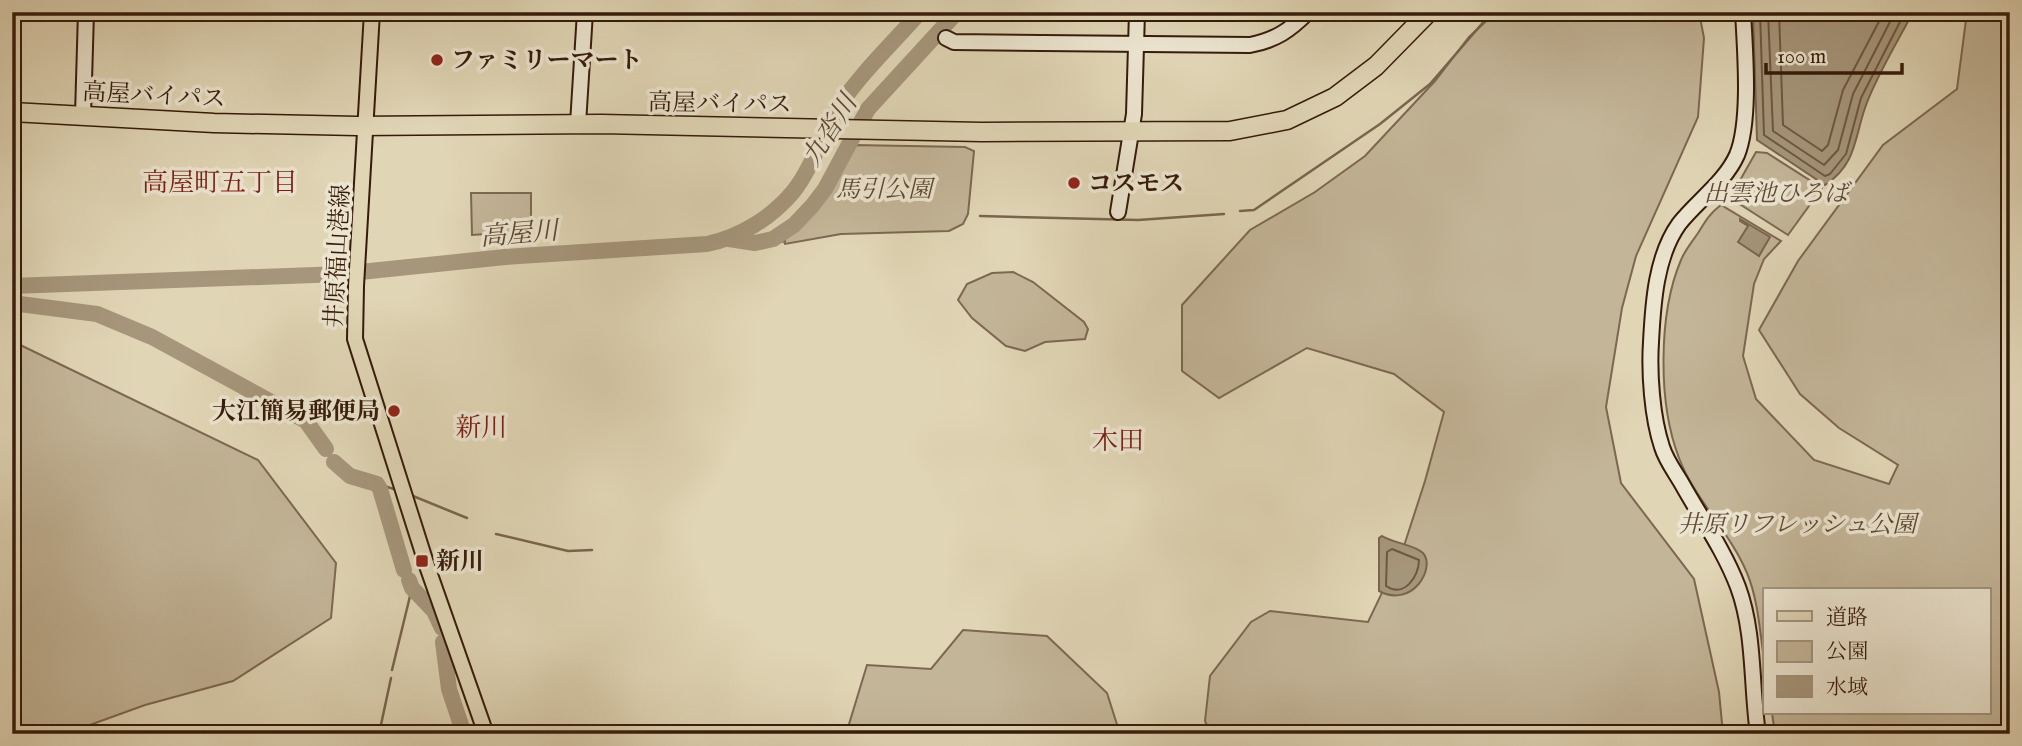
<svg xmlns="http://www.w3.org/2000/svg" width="2022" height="746" font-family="'IM FELL English','Noto Serif JP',serif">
<rect width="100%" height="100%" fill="#e0d5b5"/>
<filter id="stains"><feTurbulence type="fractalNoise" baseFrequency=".00286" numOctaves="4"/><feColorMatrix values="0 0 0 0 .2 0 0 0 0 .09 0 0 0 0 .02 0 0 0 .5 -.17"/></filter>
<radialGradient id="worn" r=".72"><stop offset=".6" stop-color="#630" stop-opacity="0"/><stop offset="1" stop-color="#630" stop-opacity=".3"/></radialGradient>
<!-- green -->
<g fill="#c3b598" stroke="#7c6851" stroke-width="2">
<polygon points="1496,12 1699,12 1704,38 1698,117 1636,256 1622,308 1606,407 1621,483 1694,579 1719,692 1723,734 1211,734 1205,721 1210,676 1251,622 1270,611 1368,622 1403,549 1425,481 1444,412 1394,374 1307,348 1219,398 1182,371 1182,305 1250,230 1315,192 1365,156 1435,81 1469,37"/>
<path d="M1967,12H2010V734H1775L1772,713H1989V590H1765V666C1760,636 1759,602 1747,573C1730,532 1695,500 1679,458C1658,404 1658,314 1681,260C1685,250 1692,242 1698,233C1705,222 1710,213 1721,205L1781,241L1764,259L1754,284L1743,356L1756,399L1814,460L1889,484L1898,465L1839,428L1800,394L1759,330L1798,261L1883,145L1957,89Z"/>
<path d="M853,145L965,147L974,151L968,214L963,224L949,231L841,234L785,244L782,237C818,216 833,181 853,145Z"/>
<polygon points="1756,152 1767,153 1822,188 1788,235 1730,198"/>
<polygon points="471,193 531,193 531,231 472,235"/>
<polygon points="1013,272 1033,282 1084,322 1088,329 1085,339 1045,342 1025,351 1006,346 972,318 958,300 967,284 992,273"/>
<polygon points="12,341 258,460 336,563 331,618 233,681 145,705 65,734 12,734"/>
<polygon points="963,630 1047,636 1107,693 1120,734 846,734 867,665 931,669"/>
</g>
<!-- water -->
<g fill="#a6967b" stroke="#79654e" stroke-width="2">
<path d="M1753,12H1913C1898,41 1880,70 1868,100C1854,133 1859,163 1825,185L1757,140Z"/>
<polygon points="1740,219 1770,237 1759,256 1738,242 1748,226 1740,221"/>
<path d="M1382,536C1393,543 1415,545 1423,553C1436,567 1413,609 1379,591V538Z"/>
</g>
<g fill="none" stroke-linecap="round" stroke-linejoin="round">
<!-- shore -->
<g stroke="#6e5842" stroke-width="2">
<polyline points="1760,12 1764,135 1825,176 1830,174 1846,154 1861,98 1905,12"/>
<polyline points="1768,12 1773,131 1824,165 1838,150 1853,94 1895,12"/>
<polyline points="1779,12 1783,125 1822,151 1828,145 1843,90 1884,12"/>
<path d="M1392,549L1419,560C1419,577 1404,598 1386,586L1387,552Z"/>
</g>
<!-- stream -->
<g stroke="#79654e" stroke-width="2.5">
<polyline points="1240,211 1254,210 1380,124 1430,84 1492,12"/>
<polyline points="980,216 1138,220 1224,214"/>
<polyline points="764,242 785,241"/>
<polyline points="377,484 394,489"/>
<polyline points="413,496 467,518"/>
<polyline points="496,534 568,551 592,550"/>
<polyline points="392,670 412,588"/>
<polyline points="379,734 391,678"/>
</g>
<!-- river -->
<g stroke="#a6967b" stroke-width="16">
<polyline points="729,239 755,243 773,239 794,225 812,206 825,189 868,109 957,12"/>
<path d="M12,286L341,274L505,257L707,244C740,237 771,218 793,192C813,167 822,133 839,106C862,72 893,43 920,12"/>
<polyline points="12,303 97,314 152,337 306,421 326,449"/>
<polyline points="334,462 350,476 377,484 380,489 404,570"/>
<polyline points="409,580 412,588 434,611 442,628"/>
<polyline points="443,642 449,689 464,734"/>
</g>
<defs>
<g id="secondary">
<path d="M1743,12C1745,50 1751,121 1737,155C1725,182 1697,201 1679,224C1656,256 1653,303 1651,342C1649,373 1652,417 1662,447C1666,460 1675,472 1682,484C1701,518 1724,550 1738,587C1755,633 1751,686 1758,734"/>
<path d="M946,38L954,42L1250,45C1276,40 1290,30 1308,12"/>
<polyline points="83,115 86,12"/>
<polyline points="578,124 585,12"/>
<polyline points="1118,212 1134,114 1137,12"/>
</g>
<polyline id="primary" points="372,12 356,286 355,339 427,566 486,734"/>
<polyline id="highway" points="12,112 214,123 357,126 601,124 982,132 1230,131 1287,120 1335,97 1376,66 1429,12"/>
</defs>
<!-- secondary casing -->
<use href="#secondary" stroke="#351b0a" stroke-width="18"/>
<!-- primary casing -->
<use href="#primary" stroke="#351b0a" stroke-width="18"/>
<!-- highway casing -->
<use href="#highway" stroke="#351b0a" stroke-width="21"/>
<!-- secondary -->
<use href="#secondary" stroke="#ebe4cf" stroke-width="14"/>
<!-- primary -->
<use href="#primary" stroke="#e0d5b5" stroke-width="14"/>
<!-- highway -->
<use href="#highway" stroke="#e0d5b5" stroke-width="18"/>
</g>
<!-- markers -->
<g fill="#8f2418" stroke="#ebe4cf" stroke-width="2.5">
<circle cx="437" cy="60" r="7"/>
<circle cx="1074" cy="183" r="7"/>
<circle cx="394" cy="411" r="7"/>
<rect x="415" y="554" width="14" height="14" rx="3.5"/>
</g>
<g text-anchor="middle" stroke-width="7" stroke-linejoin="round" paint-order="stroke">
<!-- poi labels -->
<g font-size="24" font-weight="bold" fill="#351b0a" stroke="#ebe4cf" text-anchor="start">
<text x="451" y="68">ファミリーマート</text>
<text x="1088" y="191">コスモス</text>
<text x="380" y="419" text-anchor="end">大江簡易郵便局</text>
<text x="436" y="569">新川</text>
</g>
<!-- street labels -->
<g font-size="24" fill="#351b0a" stroke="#ebe4cf">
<text transform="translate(154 95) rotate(3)" y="8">高屋バイパス</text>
<text transform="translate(720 103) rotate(1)" y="8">高屋バイパス</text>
<text transform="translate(337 256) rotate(-87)" y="8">井原福山港線</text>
</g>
<!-- park labels -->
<g font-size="24" font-style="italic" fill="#604935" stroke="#ebe4cf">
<text x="884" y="197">馬引公園</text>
<text x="1776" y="201">出雲池ひろば</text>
<text x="1797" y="532">井原リフレッシュ公園</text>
</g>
<!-- water labels -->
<g font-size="26" font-style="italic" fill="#5d4632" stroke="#ebe4cf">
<text transform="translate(829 130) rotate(-58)" y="9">九沓川</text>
<text transform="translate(519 233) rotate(-5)" y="9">高屋川</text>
</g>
<!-- neighbourhood labels -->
<g font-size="26" fill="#7a1f14" stroke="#ebe4cf">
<text x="220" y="191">高屋町五丁目</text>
<text x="481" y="436">新川</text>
<text x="1118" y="449">木田</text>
</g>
</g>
<!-- margin -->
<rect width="2022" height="746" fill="none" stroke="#e0d5b5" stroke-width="42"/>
<rect x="14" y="14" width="1994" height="718" fill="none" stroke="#351b0a" stroke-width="3.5"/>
<rect x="21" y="21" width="1980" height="704" fill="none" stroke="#351b0a" stroke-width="2"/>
<!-- legend -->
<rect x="1763" y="588" width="228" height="126" fill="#ebe4cf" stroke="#a29480" stroke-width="2"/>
<rect x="1777" y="611" width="35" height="10" fill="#e0d5b5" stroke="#a29480" stroke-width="2"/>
<text x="1826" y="624" font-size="21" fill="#351b0a">道路</text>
<rect x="1777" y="641" width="35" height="21" fill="#c3b598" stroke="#a29480" stroke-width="2"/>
<text x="1826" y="658" font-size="21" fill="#351b0a">公園</text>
<rect x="1777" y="676" width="35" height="21" fill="#a6967b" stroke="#a29480" stroke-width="2"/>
<text x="1826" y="694" font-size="21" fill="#351b0a">水域</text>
<!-- scale -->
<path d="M1766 63v10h136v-10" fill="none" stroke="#351b0a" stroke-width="3.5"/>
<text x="1777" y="63" font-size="21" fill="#351b0a" stroke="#ebe4cf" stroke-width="5" paint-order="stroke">100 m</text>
<rect width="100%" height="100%" filter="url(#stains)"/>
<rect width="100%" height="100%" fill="url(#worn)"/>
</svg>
